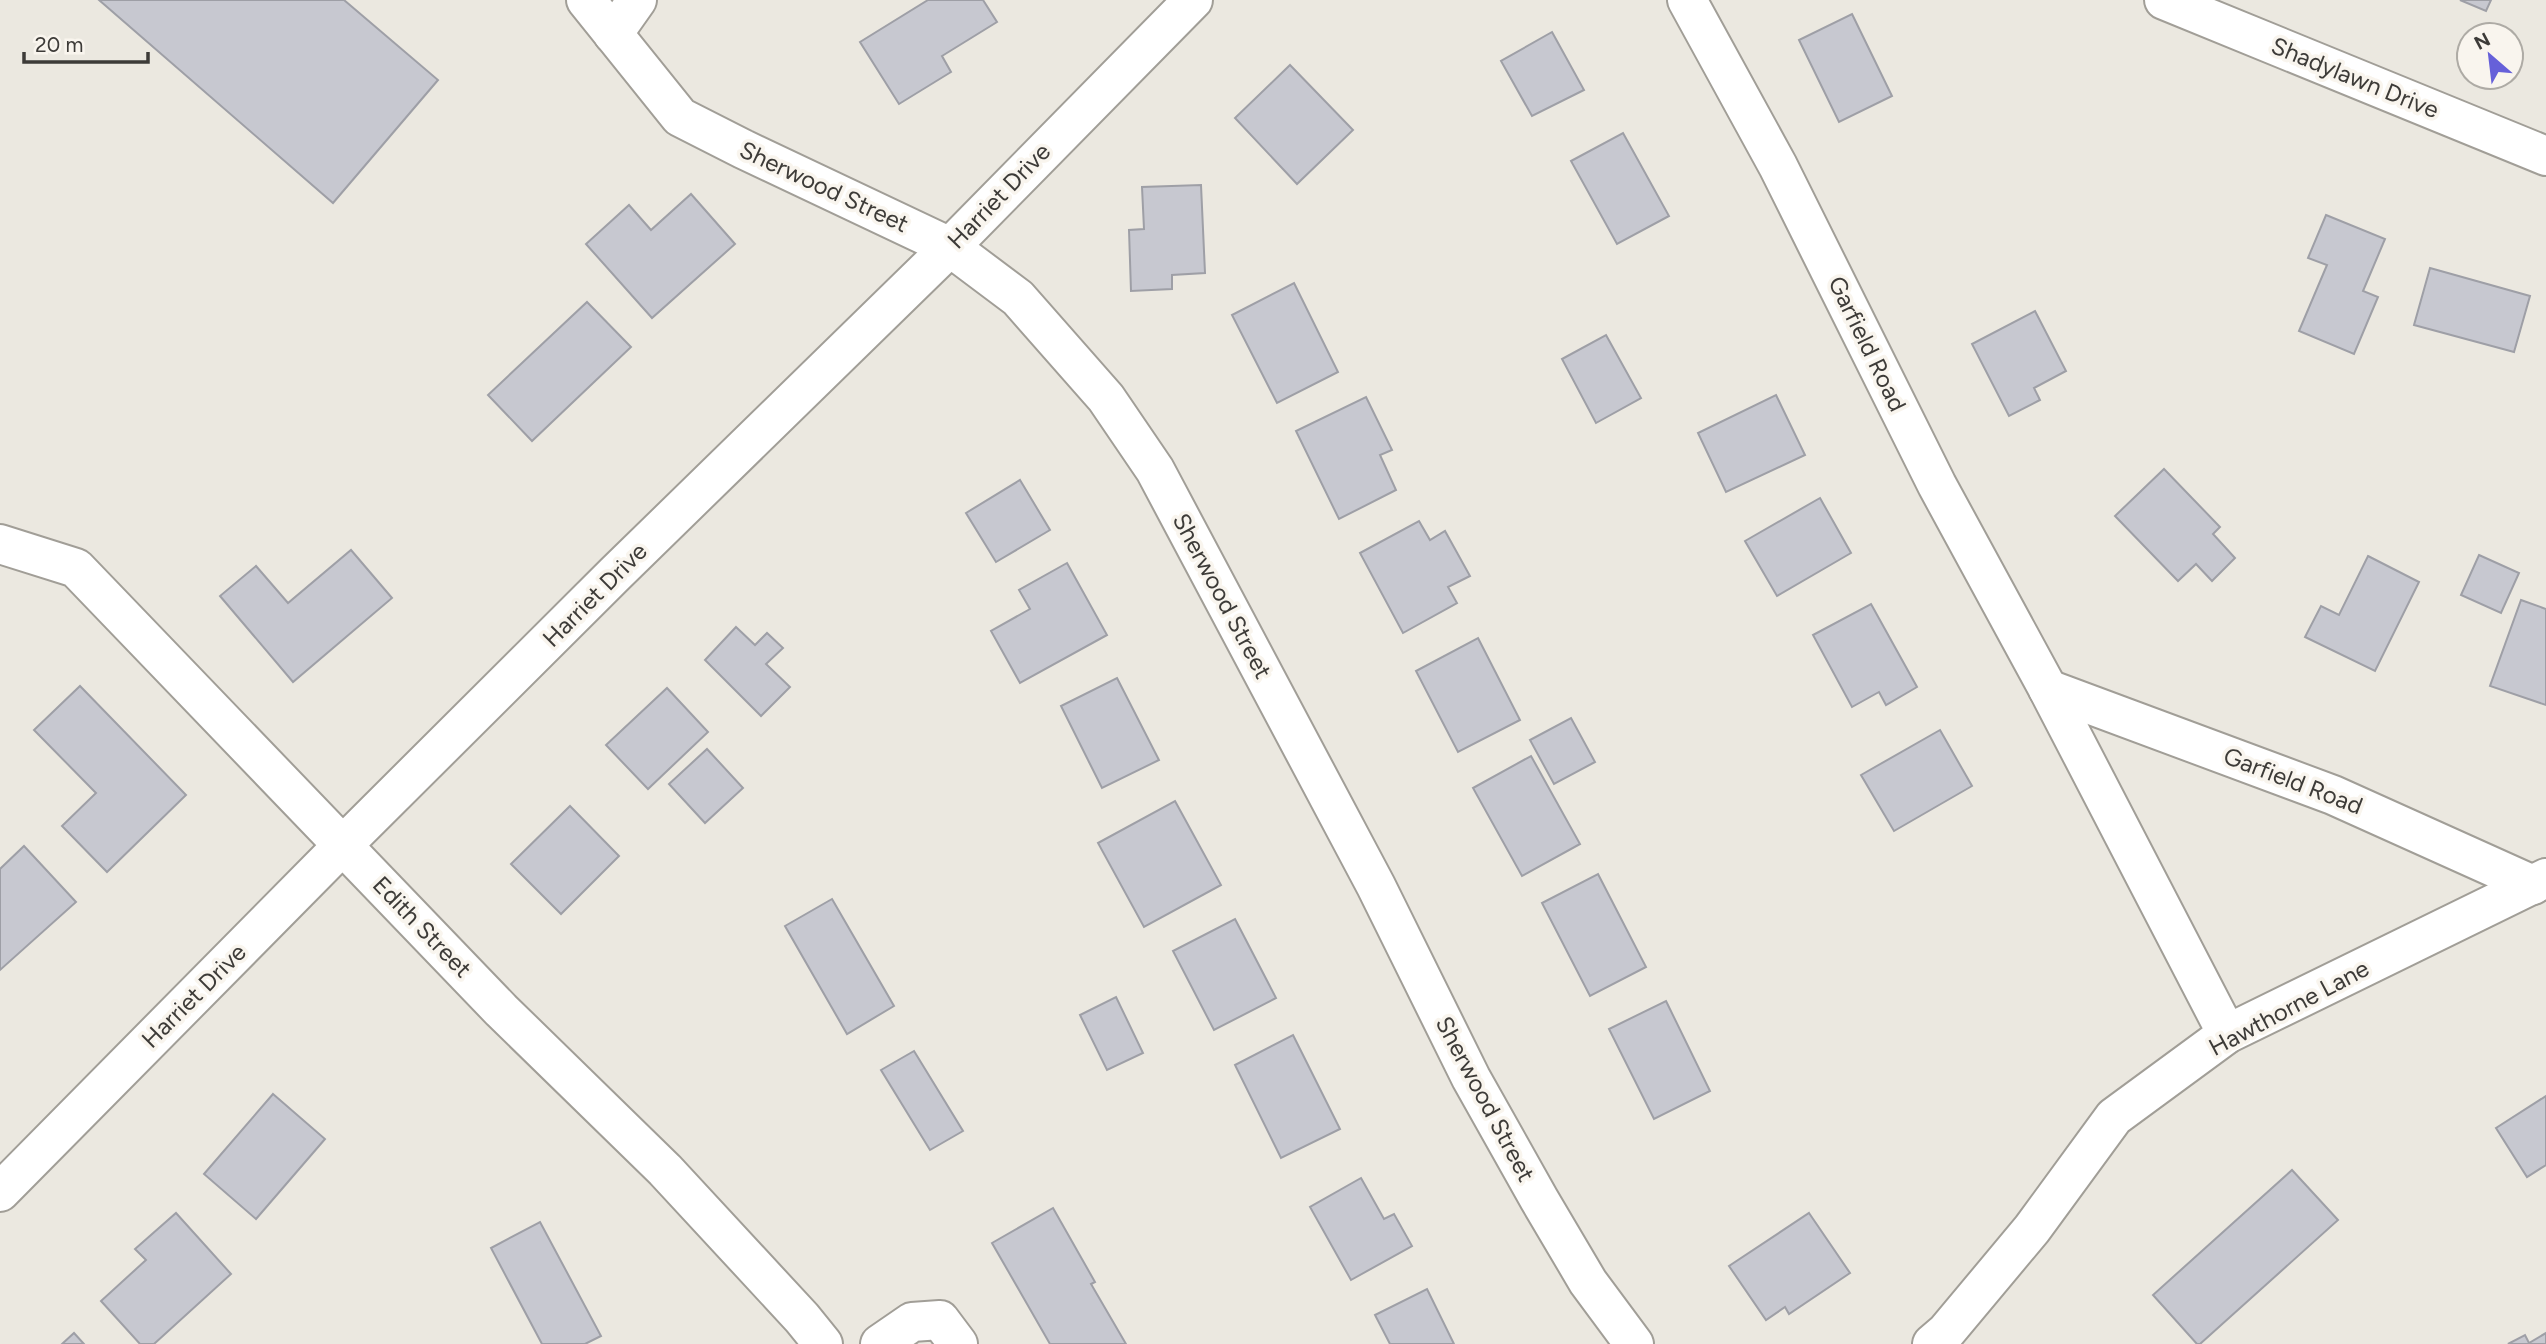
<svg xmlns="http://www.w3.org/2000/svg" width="2546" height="1344" font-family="Figtree,sans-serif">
<rect width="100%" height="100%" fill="#ebe8e0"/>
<!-- building -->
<g fill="#c7c8d0" stroke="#9e9fa6" stroke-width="2">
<polygon points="99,0 344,0 438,80 333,203"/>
<polygon points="928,0 983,0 997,22 942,56 951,72 899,104 860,42"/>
<polygon points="2460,0 2491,0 2486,11"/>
<polygon points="1852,14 1892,96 1839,122 1799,40"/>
<polygon points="1552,32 1584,90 1532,116 1501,61"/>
<polygon points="1290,65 1353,130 1297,184 1235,118"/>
<polygon points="1623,133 1669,216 1617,244 1571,161"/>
<polygon points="1201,185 1205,273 1172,275 1172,289 1131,291 1129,230 1144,229 1142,187"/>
<polygon points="691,194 735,244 652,318 586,244 629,205 651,230"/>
<polygon points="2326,215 2385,239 2363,291 2378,297 2354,354 2299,331 2327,265 2308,258"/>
<polygon points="2430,268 2530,296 2514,352 2414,325"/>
<polygon points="1294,283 1338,372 1277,403 1232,315"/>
<polygon points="587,302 631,347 532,441 488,395"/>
<polygon points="2035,311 2066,371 2034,388 2040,400 2009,416 1972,344"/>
<polygon points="1606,335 1641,398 1596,423 1562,359"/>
<polygon points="1776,395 1805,455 1726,492 1698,433"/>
<polygon points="1366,397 1392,450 1380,455 1396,490 1339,519 1296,431"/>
<polygon points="2164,469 2220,527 2213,534 2235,558 2212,581 2196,564 2178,581 2115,516"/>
<polygon points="1020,480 1050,530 996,562 966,513"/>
<polygon points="1820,498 1851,553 1777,596 1745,541"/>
<polygon points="1419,521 1430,540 1445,531 1470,576 1448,587 1457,603 1403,633 1360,553"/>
<polygon points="351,550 392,598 293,682 220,596 256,566 288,603"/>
<polygon points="2479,555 2519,573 2501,613 2461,595"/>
<polygon points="2368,556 2419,582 2375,671 2305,637 2321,606 2339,615"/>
<polygon points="1067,563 1107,635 1020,683 991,631 1030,609 1019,590"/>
<polygon points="2521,600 2546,609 2546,705 2490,686"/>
<polygon points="1871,604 1917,687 1886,705 1879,692 1852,707 1813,635"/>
<polygon points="736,627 755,645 767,633 783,648 766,664 790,687 761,716 705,660"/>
<polygon points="1478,638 1520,720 1458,752 1416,671"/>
<polygon points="1117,678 1159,760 1102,788 1061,706"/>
<polygon points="80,686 186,795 107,872 62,826 96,793 34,730"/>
<polygon points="667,688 708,732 648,789 606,745"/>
<polygon points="1571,718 1595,762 1554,784 1530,740"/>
<polygon points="1940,730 1972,786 1894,831 1861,775"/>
<polygon points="707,749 743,788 705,823 669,784"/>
<polygon points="1531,756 1580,844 1522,876 1473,788"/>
<polygon points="1175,801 1221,885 1144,927 1098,843"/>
<polygon points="570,806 619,856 561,914 511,864"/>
<polygon points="24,846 76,902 0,970 0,869"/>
<polygon points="1598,874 1646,967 1590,996 1542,903"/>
<polygon points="832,899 894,1006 847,1034 785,926"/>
<polygon points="1235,919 1276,998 1214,1030 1173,951"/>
<polygon points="1116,997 1143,1053 1107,1070 1080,1015"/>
<polygon points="1666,1001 1710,1091 1654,1119 1609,1029"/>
<polygon points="1293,1035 1340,1129 1281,1158 1235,1065"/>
<polygon points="914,1051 963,1131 930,1150 881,1070"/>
<polygon points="273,1094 325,1139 256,1219 204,1174"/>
<polygon points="2546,1096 2546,1165 2527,1177 2496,1128"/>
<polygon points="2292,1170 2338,1220 2200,1344 2197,1344 2153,1295"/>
<polygon points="1361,1178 1384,1219 1394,1214 1412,1246 1351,1280 1310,1207"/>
<polygon points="1053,1208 1095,1282 1091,1284 1126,1344 1050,1344 992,1243"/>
<polygon points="176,1213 231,1274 154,1344 140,1344 101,1301 146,1260 135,1249"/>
<polygon points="1809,1213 1850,1273 1789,1314 1785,1307 1766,1320 1729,1266"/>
<polygon points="540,1222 601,1336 585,1344 542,1344 491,1248"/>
<polygon points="1427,1289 1454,1344 1390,1344 1375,1315"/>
<polygon points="74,1333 84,1344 62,1344"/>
<polygon points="2546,1333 2546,1344 2508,1344 2525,1335 2529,1343"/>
</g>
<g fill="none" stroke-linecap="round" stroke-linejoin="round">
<defs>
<g id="minor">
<polyline points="586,0 680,117 743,149 950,247 1018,298 1106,398 1155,470 1376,886 1471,1078 1539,1199 1588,1282 1634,1344"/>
<polyline points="1687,0 1778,166 1937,485 2048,689 2227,1034"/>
<polyline points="2164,0 2546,156"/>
<polyline points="613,34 637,0"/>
<polyline points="0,544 76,568 501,1010 665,1170 802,1318 823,1344"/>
<polyline points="2048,689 2333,795 2533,885"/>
<polyline points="0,1192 343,845 615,574 950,247 1193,0"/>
<polyline points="880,1344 912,1322 940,1320 958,1344"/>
<polyline points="1932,1344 1946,1332 2032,1229 2114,1117 2227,1034 2546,878"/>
</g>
</defs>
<!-- minor casing -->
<use href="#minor" stroke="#a19e97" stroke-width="42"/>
<!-- minor -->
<use href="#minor" stroke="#fff" stroke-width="38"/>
</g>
<g text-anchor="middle" stroke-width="7" stroke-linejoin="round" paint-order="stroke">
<!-- street labels -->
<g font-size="24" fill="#3d3b38" stroke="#f9f5ee">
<text transform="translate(2355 78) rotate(22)" y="8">Shadylawn Drive</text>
<text transform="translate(824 187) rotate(25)" y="8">Sherwood Street</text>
<text transform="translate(999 196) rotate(-46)" y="8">Harriet Drive</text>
<text transform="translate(1867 344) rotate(64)" y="8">Garfield Road</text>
<text transform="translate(595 595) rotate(-45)" y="8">Harriet Drive</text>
<text transform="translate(1222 596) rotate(62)" y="8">Sherwood Street</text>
<text transform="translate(2293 781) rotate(21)" y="8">Garfield Road</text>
<text transform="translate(422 927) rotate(46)" y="8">Edith Street</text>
<text transform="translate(194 996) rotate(-45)" y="8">Harriet Drive</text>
<text transform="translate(2289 1008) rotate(-28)" y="8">Hawthorne Lane</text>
<text transform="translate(1485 1099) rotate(62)" y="8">Sherwood Street</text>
</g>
</g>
<!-- north arrow -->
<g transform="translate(2490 56) rotate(332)"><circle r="33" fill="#f9f5ee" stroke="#aeaba5" stroke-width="2"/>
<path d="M0-5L12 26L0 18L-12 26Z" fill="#6660d9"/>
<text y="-10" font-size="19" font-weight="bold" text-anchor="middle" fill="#3d3b38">N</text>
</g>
<!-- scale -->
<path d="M24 52v10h124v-10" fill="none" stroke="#3d3b38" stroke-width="3.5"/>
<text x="35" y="52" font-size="21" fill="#3d3b38" stroke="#f9f5ee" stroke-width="5" paint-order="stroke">20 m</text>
</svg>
